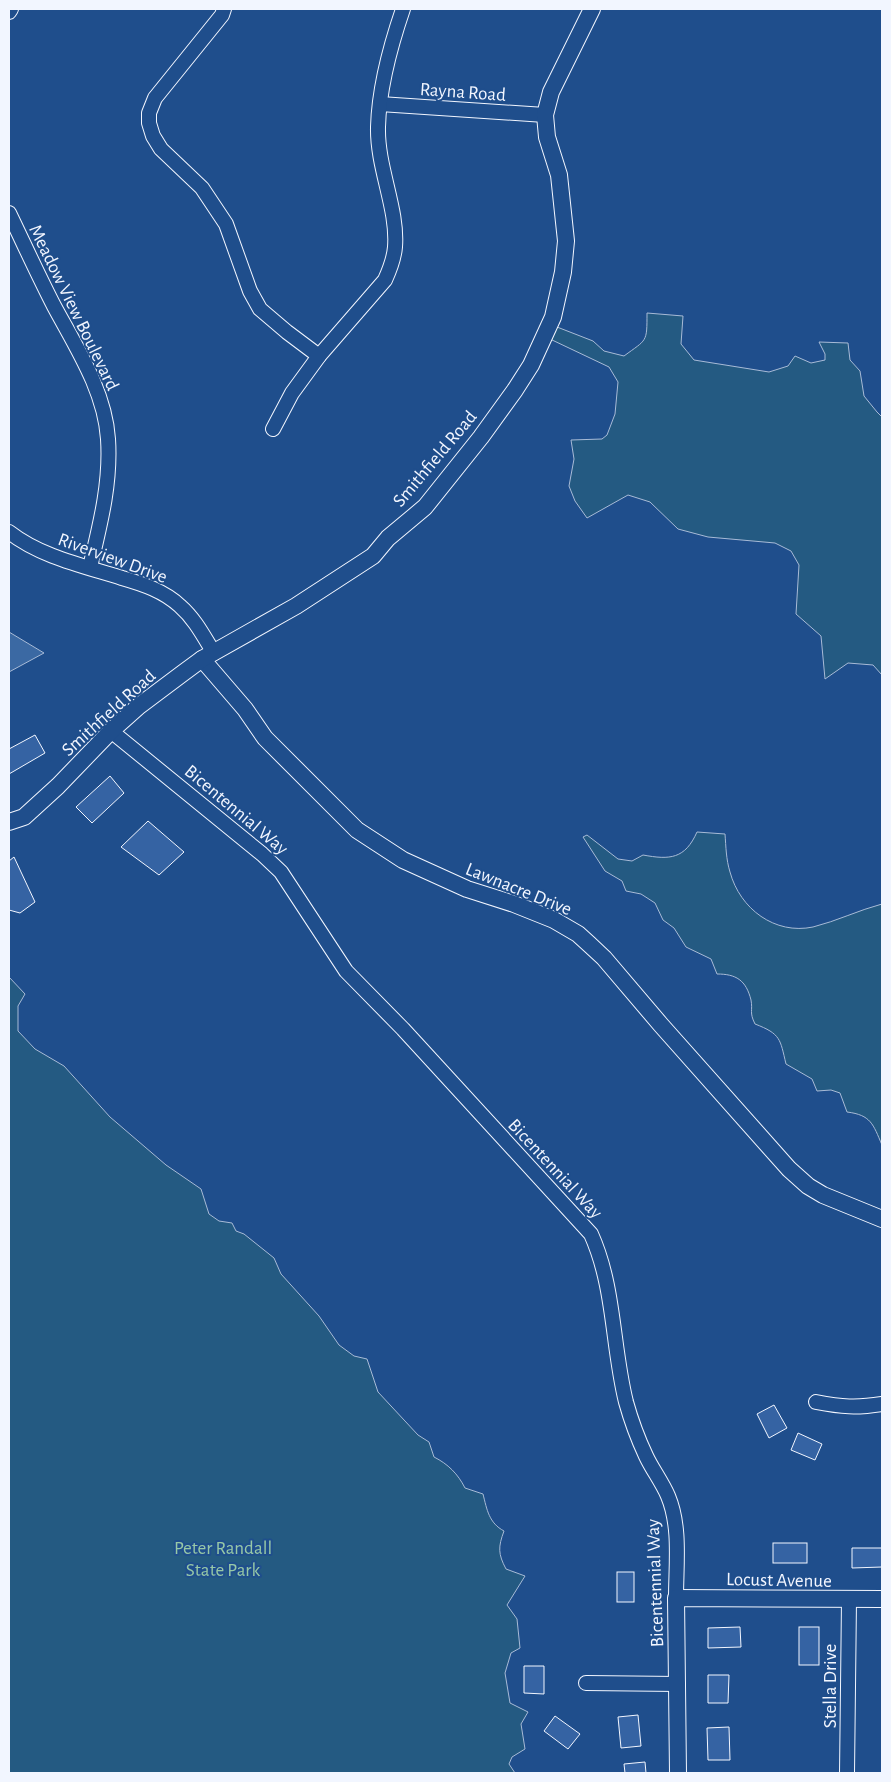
<svg xmlns="http://www.w3.org/2000/svg" width="891" height="1782" font-family="'Alegreya Sans',sans-serif">
<rect width="100%" height="100%" fill="#1f4e8c"/>
<!-- green -->
<g fill="#245a82" stroke="#a8bbd7">
<path d="M647,313L683,316L681,344L694,360L769,372L788,366L795,356L811,363L825,360V354L819,342L848,343L850,360L860,371L864,396L877,412L882,417V675L873,665L848,663L825,679L821,636L796,614L799,565L791,551L775,543L708,537L678,529L650,502L628,495L587,518L575,501L569,486L574,459L571,440L602,439L607,435L615,414L618,382L609,367L550,339L557,327L593,341L604,351L624,356C647,339 647,343 647,313Z"/>
<path d="M697,832L725,834C726,847 726,859 730,872C740,909 775,935 813,927C837,921 859,910 882,904V1145C873,1124 871,1115 847,1112L840,1093L831,1090L817,1091L812,1079L786,1064C780,1039 781,1034 755,1024C749,1012 753,1011 751,1000C746,980 736,974 717,974L711,959L686,947L674,928L663,920L655,903L641,894L626,891L622,881L605,871L583,837L587,835L618,859L632,861L643,855C670,860 685,859 697,832Z"/>
<path d="M9,977L25,994L18,1006V1031L35,1049L64,1066L110,1117L166,1165L201,1189L209,1214L219,1221L232,1223L236,1231L244,1234L274,1258L281,1274L319,1316L339,1345L354,1356L367,1359L378,1392L418,1435L429,1442L434,1457C448,1464 458,1474 465,1488L483,1494C487,1510 489,1523 504,1531C498,1547 498,1554 506,1569L525,1576L507,1605L517,1619L520,1648L511,1653L505,1673L510,1703L528,1712L521,1724L525,1749L512,1757L509,1764L515,1773H9Z"/>
</g>
<!-- water -->
<polygon fill="#3b69a3" stroke="#a8bbd7" points="9,632 44,653 9,672"/>
<!-- building -->
<g fill="#3563a3" stroke="#f2f6ff">
<polygon points="35,735 45,753 9,774 9,749"/>
<polygon points="110,776 124,793 92,823 76,807"/>
<polygon points="148,821 184,852 159,875 121,847"/>
<polygon points="14,857 35,902 20,913 9,910 9,861"/>
<polygon points="774,1405 787,1428 769,1438 757,1414"/>
<polygon points="798,1433 822,1444 815,1460 791,1450"/>
<rect x="773" y="1543" width="34" height="20"/>
<polygon points="852,1548 882,1548 882,1567 852,1568"/>
<rect x="617" y="1572" width="17" height="30"/>
<polygon points="740,1627 741,1647 708,1648 708,1628"/>
<rect x="799" y="1627" width="20" height="38"/>
<polygon points="524,1666 544,1666 544,1694 524,1693"/>
<polygon points="708,1675 729,1675 728,1703 708,1703"/>
<polygon points="638,1715 641,1746 621,1748 618,1717"/>
<polygon points="555,1716 580,1734 568,1749 544,1731"/>
<polygon points="729,1727 730,1760 708,1760 707,1728"/>
<polygon points="645,1762 646,1773 625,1773 624,1764"/>
</g>
<g fill="none" stroke-linecap="round" stroke-linejoin="round">
<defs>
<g id="minor">
<polyline points="224,9 222,15 155,98 149,113 149,123 153,136 161,149 202,188 226,224 250,291 260,309 287,332 319,356"/>
<polyline points="9,12 11,9"/>
<polyline points="380,104 545,115"/>
<path d="M9,213C24,244 38,275 54,306C76,347 105,391 108,439C111,483 100,525 90,567"/>
<path d="M273,429L292,393L319,356L385,280C390,269 394,259 395,247C398,208 377,168 378,127C379,87 390,47 403,9"/>
<path d="M9,532C41,557 84,566 122,578C143,584 164,591 180,606C195,619 204,637 214,653"/>
<path d="M111,731L262,854L281,872L346,971L403,1029L591,1234C615,1287 612,1346 626,1402C631,1420 638,1439 646,1456C652,1469 662,1482 668,1496C681,1527 676,1565 676,1598"/>
<path d="M816,1402C842,1407 856,1408 882,1404"/>
<polyline points="586,1683 678,1684"/>
<polyline points="847,1773 849,1600"/>
</g>
<g id="tertiary">
<polyline points="202,659 245,709 265,738 357,830 403,860 467,889 514,904 554,920 578,934 589,944 604,958 661,1025 789,1169 808,1186 823,1195 882,1219"/>
<polyline points="9,822 24,817 58,786 111,731 139,706 183,673 202,659 296,606 373,556 388,538 425,507 481,437 515,390 531,365 553,317 563,272 566,241 559,175 547,137 545,115 551,92 592,9"/>
<polyline points="678,1773 676,1598 882,1599"/>
</g>
</defs>
<!-- minor casing -->
<use href="#minor" stroke="#f2f6ff" stroke-width="16"/>
<!-- tertiary casing -->
<use href="#tertiary" stroke="#f2f6ff" stroke-width="18"/>
<!-- minor -->
<use href="#minor" stroke="#1f4e8c" stroke-width="14"/>
<!-- tertiary -->
<use href="#tertiary" stroke="#1f4e8c" stroke-width="16"/>
</g>
<g text-anchor="middle" stroke-width="4" stroke-linejoin="round" paint-order="stroke">
<!-- street labels -->
<g font-size="19" fill="#f2f6ff" stroke="#1f4e8c">
<text transform="translate(463 91) rotate(4)" y="7">Rayna Road</text>
<text transform="translate(75 307) rotate(64)" y="7">Meadow View Boulevard</text>
<text transform="translate(434 458) rotate(-50)" y="7">Smithfield Road</text>
<text transform="translate(113 557) rotate(20)" y="7">Riverview Drive</text>
<text transform="translate(108 712) rotate(-42)" y="7">Smithfield Road</text>
<text transform="translate(237 809) rotate(40)" y="7">Bicentennial Way</text>
<text transform="translate(519 888) rotate(22)" y="7">Lawnacre Drive</text>
<text transform="translate(556 1168) rotate(47)" y="7">Bicentennial Way</text>
<text transform="translate(779 1579) rotate(1)" y="7">Locust Avenue</text>
<text transform="translate(654 1583) rotate(-92)" y="7">Bicentennial Way</text>
<text transform="translate(829 1686) rotate(-90)" y="7">Stella Drive</text>
</g>
<!-- park labels -->
<g font-size="19" fill="#97c8a6" stroke="#1f4e8c">
<text x="223" y="1554">Peter Randall<tspan x="223" dy="22">State Park</tspan></text>
</g>
</g>
<!-- border -->
<rect width="891" height="1782" fill="none" stroke="#f2f6ff" stroke-width="20"/>
</svg>
